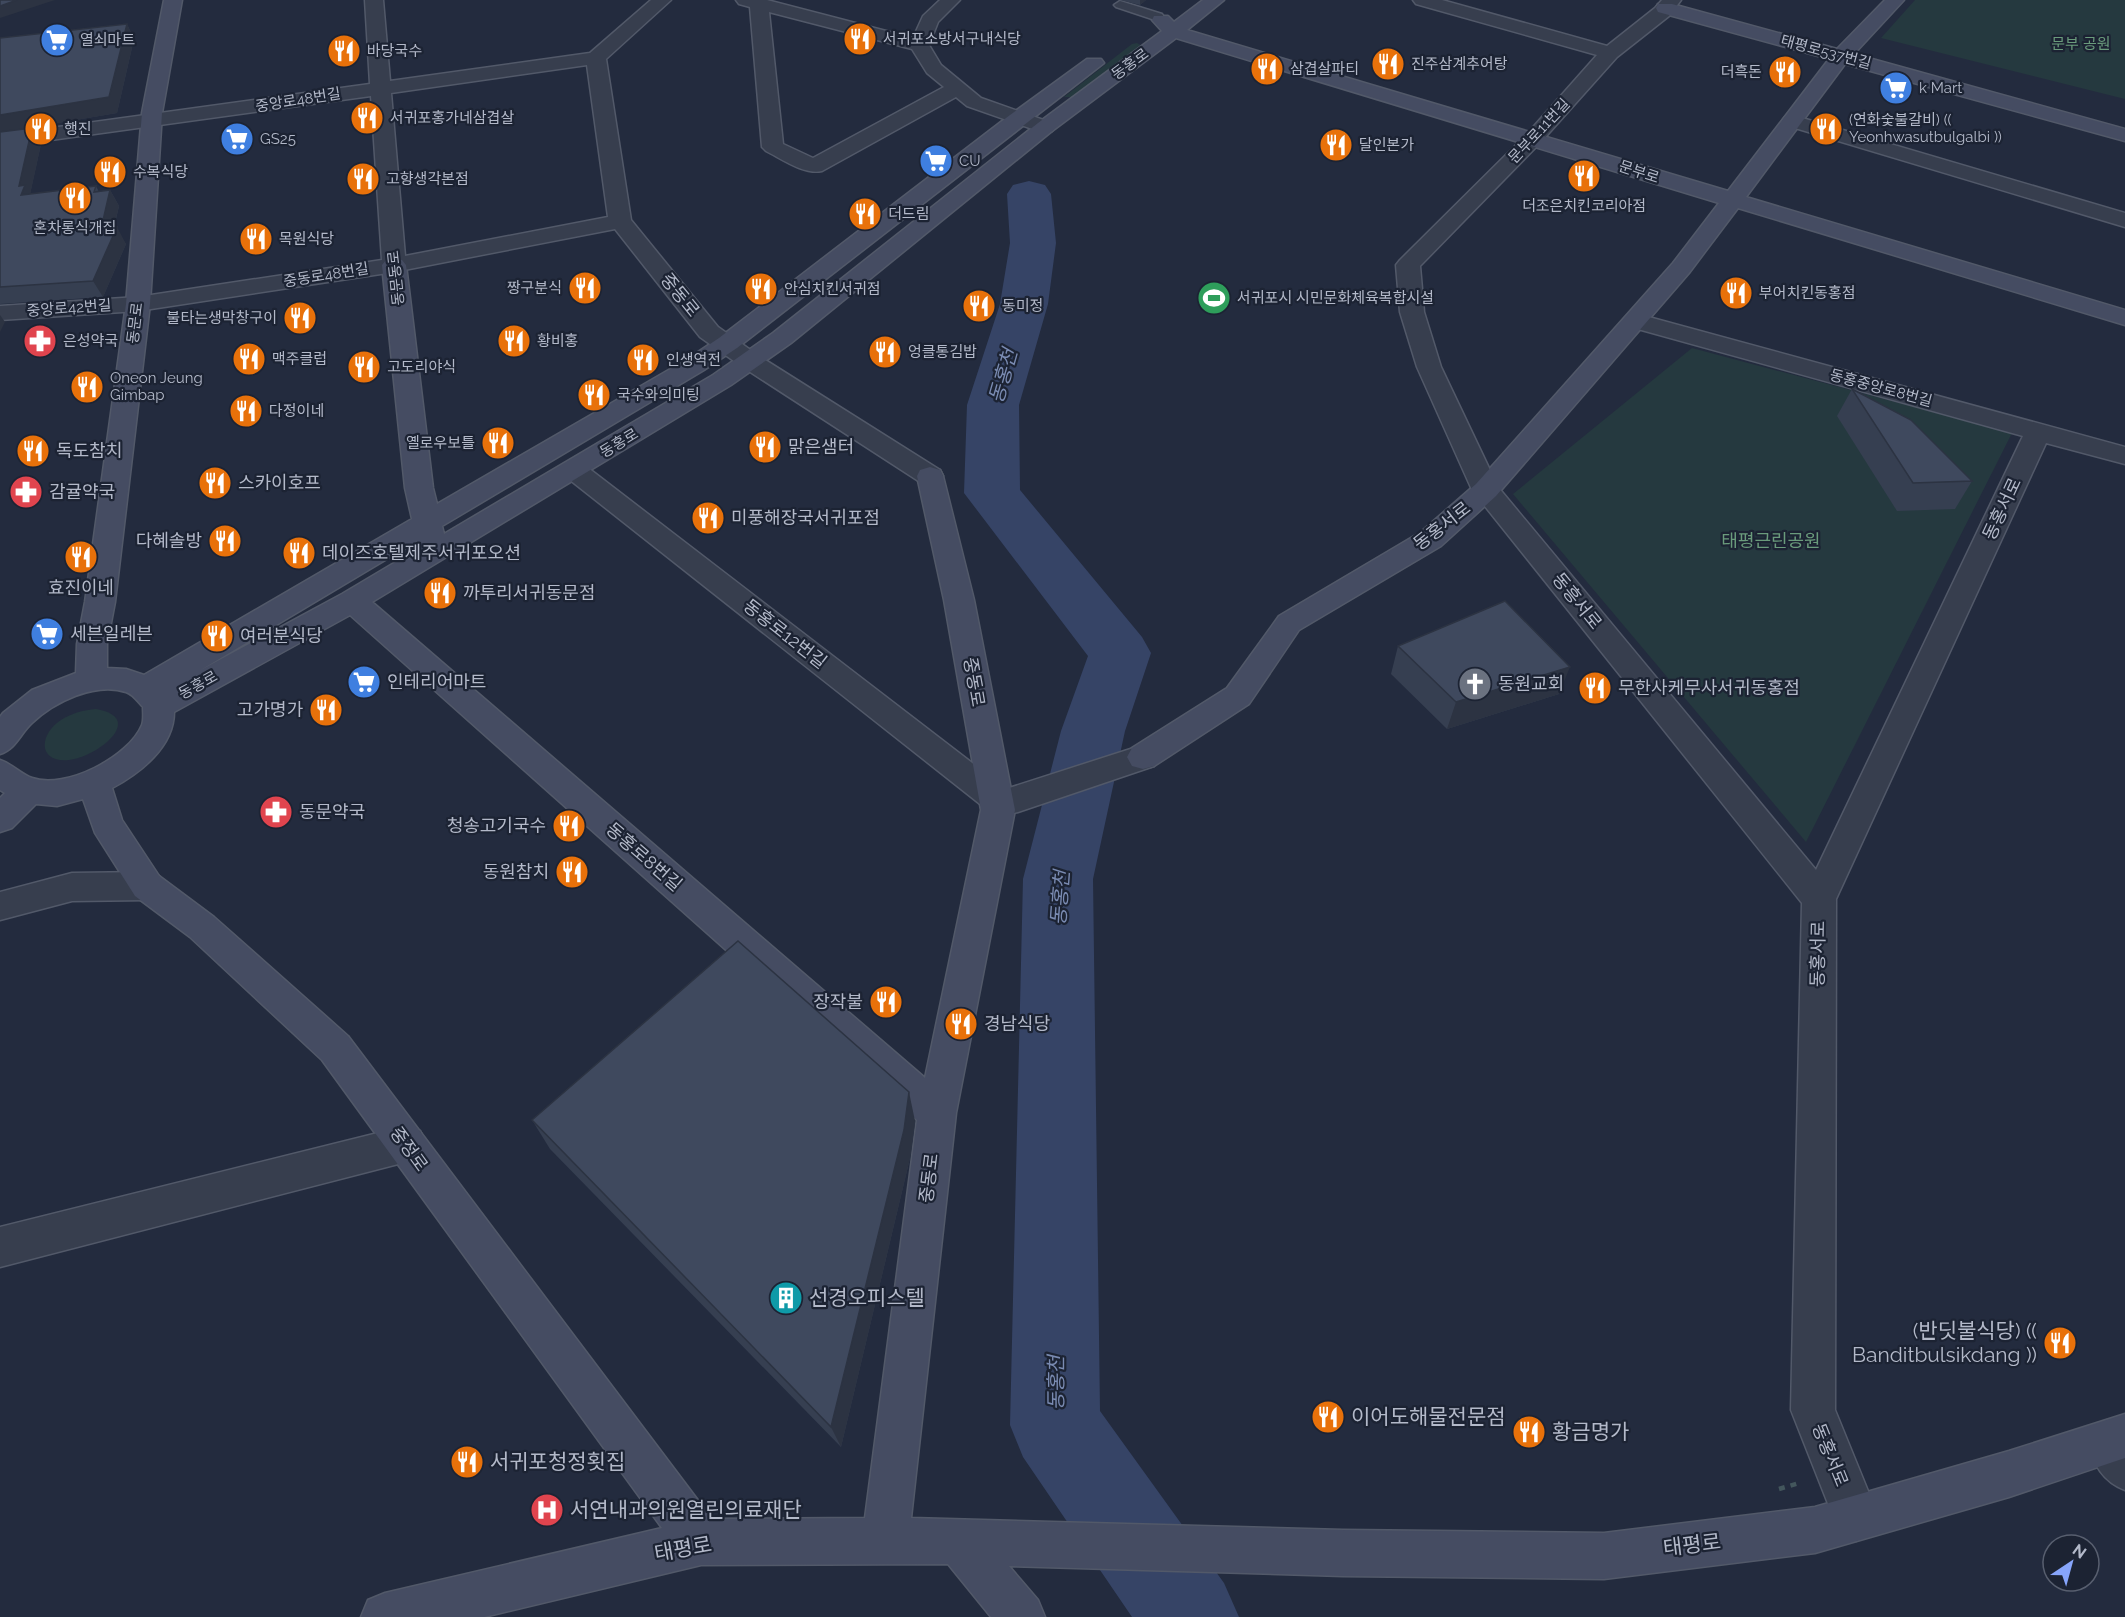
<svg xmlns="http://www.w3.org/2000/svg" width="2125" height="1617" font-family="Raleway,'Noto Sans KR',sans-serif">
<rect width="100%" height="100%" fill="#232b3e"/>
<!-- green -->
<g fill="#25393f">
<polygon points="1915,0 2125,0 2125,99 1881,38"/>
<polygon points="1137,43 1142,46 1074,97 1064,97 1132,44"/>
<polygon points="1692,348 2012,433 1806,842 1513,494"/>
<path d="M96,709C147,718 97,757 69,760C37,763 39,734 61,720C72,713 84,710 96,709Z"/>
</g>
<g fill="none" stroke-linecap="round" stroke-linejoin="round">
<!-- river -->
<polygon fill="#364466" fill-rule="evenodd" points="1029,181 1045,185 1051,194 1056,243 1048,304 1019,405 1020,490 1142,637 1151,653 1125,731 1093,879 1100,1411 1224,1583 1239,1617 1132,1617 1023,1457 1010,1425 1023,879 1061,731 1088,656 964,493 967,405 1000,304 1010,243 1007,194 1013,185"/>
<defs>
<polygon id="lane" points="1120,1 1162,14 1164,17 1158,21 1116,7 1114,5"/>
<g id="street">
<path d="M365,0H383L390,81L590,53L651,0H671L606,59L631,220L718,327L759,356L940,470L943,476L940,482L930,485L920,482L741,366L700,337L615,229L394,272L138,311L0,320V306L138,297L382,260L371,96L0,147V135L370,84ZM587,65L608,217L405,256L391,93Z"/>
<path d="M736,0H767L913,38L923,16L940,0H960L938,22L929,45L941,65L981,98L1052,123L1055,127L1052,131L1045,133L1038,131L967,106L956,97L822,171C804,175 782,159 766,151L762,147L750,7L739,4ZM769,12L912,49L927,73L944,87L813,158L783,144Z"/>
<polygon points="1413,0 1442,0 1607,46 1655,8 1662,0 1681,0 1669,16 1617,57 1541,142 1420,266 1424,312 1441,367 1498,487 1816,870 2023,436 1627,326 1624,321 1627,316 1636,314 1645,316 2125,447 2125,464 2046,443 1836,899 1835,1410 1879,1518 1872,1534 1856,1541 1840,1534 1791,1410 1802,903 1472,490 1417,367 1400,312 1396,265 1400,260 1527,134 1597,55 1416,4"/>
<polygon points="1792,115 2125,213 2125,227 1785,125 1782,121 1785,117"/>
<polygon points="574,461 583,464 1006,789 1143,745 1154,748 1159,757 1154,766 1018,812 996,817 984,813 980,804 565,476 561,470 565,464"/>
<polygon points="147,872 159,876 164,886 159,896 147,900 72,901 0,920 0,892 72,873"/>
<polygon points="406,1126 420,1131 426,1144 420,1157 406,1162 0,1267 0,1227"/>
<path d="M2108,1420L2125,1428V1490C2102,1481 2095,1465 2086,1442L2092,1426Z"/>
</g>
<path id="secondary" d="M164,0H182L162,113L150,304L115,602L107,644V668L126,669L144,675L412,519L405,488L382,265L386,260L394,258L402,260L406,265L433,488L437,504L686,360L719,338L1010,115L1087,59H1101L1104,63L737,348L704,370L442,526L444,534L713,375L773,333L1038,123L1162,31L1152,20L1154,16H1168L1174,22L1203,0H1224L1187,30L1728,191L1829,59L1658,12L1656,8L1658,4H1672L1837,49L1885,0H1904L1854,54L2125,129V141L1845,64L1746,197L2125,310V325L1738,208L1689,273L1496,496L1441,546L1299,630L1249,704L1154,766L1143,769L1132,766L1127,757L1132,748L1227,688L1279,616L1421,532L1476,484L1673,263L1719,203L1176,38L1052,131L791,343L731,385L372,602L925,1078L981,810L944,600L917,476L920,470L930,467L940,470L943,476L974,600L1015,810L956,1113L911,1518L1343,1530L1604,1533L1815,1507L2009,1451L2125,1414V1458L2009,1497L1815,1553L1604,1579L1343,1576L1009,1566L1038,1600L1045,1617H991L948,1564L701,1565L484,1617H361L368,1600L385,1593L662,1528L322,1060L190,937L135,896L95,833L83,799L57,806L36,804L12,828L0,832V798L5,793L0,790V760C12,764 21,774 32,778C65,790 129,757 142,725C144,720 143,712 143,707C138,702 133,694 126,692C95,682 54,702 32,723C20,734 16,749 0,754V717L3,713L32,690L76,673L77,644L85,602L126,304L142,113ZM417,541L421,547L342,594L199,671ZM350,615L917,1120L865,1518L712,1519L348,1036L214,917L159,876L122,820L112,788C140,773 174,747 174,712Z"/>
</defs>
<!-- lane casing -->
<use href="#lane" stroke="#525969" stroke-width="3"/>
<!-- street casing -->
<use href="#street" stroke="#525969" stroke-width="3"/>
<!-- secondary casing -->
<use href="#secondary" stroke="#525969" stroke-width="3"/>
<!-- path -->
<polyline stroke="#43565c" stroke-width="4.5" stroke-dasharray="6 6" stroke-linecap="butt" points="1779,1489 1799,1483"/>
<!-- lane -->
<use href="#lane" fill="#373e4e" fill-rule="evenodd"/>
<!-- street -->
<use href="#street" fill="#373e4e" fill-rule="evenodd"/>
<!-- secondary -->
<use href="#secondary" fill="#454c62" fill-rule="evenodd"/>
</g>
<!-- wall -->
<g fill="#363f51">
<polygon points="1120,0 1146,0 1140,5"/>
<polygon points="127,24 134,39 117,113 16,130 32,128 41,144 30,194 96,186 99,192 110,190 119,206 114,228 126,244 103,297 0,304 0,38"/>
<polygon points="1852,389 1972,481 1955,509 1897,511 1837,416"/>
<polygon points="1398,646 1559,694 1447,729 1391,674"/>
<polygon points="532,1120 915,1121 910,1158 841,1447 550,1149"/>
</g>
<!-- shaded-wall -->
<g fill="#2c3342">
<polygon points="17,0 55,0 0,18 0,6"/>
<polygon points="1140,0 1146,0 1140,5"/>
<polygon points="127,24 134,39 117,113 0,133 0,115"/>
<polygon points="32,128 41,144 30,195 21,195 19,186"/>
<polygon points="110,190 119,206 110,243 117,227 126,244 103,297 93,281 101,229"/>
<polygon points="0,315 5,322 0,332"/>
<polygon points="1570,667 1559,694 1447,729 1456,702"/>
<polygon points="909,1092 915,1121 910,1158 841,1447 831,1427"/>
</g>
<!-- building -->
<g fill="#3f495e" stroke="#2c3342" stroke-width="1.5">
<polygon points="0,0 17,0 0,6"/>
<polygon points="127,24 109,97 0,115 0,38"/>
<polygon points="32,128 19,186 25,185 21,195 96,186 94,192 110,190 101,229 117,227 93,281 0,287 0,132"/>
<polygon points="1852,389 1911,420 1972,481 1913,483"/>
<polygon points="1505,601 1570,667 1456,702 1398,646"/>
<polygon points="738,941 909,1092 904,1130 831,1427 532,1120"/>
</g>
<!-- icons -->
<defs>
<symbol id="restaurant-disc" viewBox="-11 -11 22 22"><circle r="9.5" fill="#e8710a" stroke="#1c2333"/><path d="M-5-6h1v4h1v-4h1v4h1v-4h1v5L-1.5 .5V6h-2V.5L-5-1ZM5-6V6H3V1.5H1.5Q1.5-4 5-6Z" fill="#fff"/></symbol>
<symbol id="supermarket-disc" viewBox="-11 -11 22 22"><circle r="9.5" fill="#3f7fe0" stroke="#1c2333"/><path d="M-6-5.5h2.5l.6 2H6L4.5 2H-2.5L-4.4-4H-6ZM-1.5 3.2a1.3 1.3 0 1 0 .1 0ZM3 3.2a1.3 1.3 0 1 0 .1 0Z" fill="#fff"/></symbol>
<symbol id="stadium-disc" viewBox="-11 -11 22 22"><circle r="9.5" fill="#2e9e5b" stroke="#1c2333"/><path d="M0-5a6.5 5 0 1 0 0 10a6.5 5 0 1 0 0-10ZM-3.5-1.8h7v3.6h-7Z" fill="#fff"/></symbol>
<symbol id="pharmacy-disc" viewBox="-11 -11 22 22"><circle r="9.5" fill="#e0444e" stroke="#1c2333"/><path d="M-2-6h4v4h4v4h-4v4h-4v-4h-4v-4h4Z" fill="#fff"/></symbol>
<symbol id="church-disc" viewBox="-11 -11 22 22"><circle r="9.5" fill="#6b7280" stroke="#1c2333"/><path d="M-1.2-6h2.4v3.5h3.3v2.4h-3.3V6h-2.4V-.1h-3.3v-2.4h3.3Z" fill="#fff"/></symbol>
<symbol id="building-disc" viewBox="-11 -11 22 22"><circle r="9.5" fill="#0f9aa8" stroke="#1c2333"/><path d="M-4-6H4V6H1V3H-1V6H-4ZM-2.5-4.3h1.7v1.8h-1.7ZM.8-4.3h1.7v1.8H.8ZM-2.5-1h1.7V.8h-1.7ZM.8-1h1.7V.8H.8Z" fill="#fff"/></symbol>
<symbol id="hospital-disc" viewBox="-11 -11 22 22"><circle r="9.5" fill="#e0444e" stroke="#1c2333"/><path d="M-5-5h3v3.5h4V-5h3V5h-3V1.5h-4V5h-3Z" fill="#fff"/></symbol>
</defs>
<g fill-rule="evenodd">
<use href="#restaurant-disc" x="841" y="20" width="38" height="38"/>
<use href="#supermarket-disc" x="38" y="21" width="38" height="38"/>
<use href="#restaurant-disc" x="325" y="32" width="38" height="38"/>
<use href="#restaurant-disc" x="1369" y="45" width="38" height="38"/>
<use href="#restaurant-disc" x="1248" y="50" width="38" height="38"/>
<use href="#restaurant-disc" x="1766" y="53" width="38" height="38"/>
<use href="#supermarket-disc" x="1877" y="69" width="38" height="38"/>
<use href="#restaurant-disc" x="348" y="99" width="38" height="38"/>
<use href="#restaurant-disc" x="22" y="110" width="38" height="38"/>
<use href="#restaurant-disc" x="1807" y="110" width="38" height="38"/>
<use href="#supermarket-disc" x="218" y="120" width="38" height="38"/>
<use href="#restaurant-disc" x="1317" y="126" width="38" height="38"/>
<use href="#supermarket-disc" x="917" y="142" width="38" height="38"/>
<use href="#restaurant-disc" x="91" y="153" width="38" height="38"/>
<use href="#restaurant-disc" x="1565" y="157" width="38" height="38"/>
<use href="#restaurant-disc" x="344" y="160" width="38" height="38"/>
<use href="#restaurant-disc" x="56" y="179" width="38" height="38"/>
<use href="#restaurant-disc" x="846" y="195" width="38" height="38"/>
<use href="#restaurant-disc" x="237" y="220" width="38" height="38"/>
<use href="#restaurant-disc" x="566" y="269" width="38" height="38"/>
<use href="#restaurant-disc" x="742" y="270" width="38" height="38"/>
<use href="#restaurant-disc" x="1717" y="274" width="38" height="38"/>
<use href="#stadium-disc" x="1195" y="279" width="38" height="38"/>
<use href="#restaurant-disc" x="960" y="287" width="38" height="38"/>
<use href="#restaurant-disc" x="281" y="299" width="38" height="38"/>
<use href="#pharmacy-disc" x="21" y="322" width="38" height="38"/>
<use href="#restaurant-disc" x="495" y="322" width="38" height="38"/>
<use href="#restaurant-disc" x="866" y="333" width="38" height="38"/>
<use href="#restaurant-disc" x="230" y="340" width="38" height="38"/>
<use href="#restaurant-disc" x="624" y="341" width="38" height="38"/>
<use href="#restaurant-disc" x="345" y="348" width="38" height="38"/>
<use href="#restaurant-disc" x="68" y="368" width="38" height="38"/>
<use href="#restaurant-disc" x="575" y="376" width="38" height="38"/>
<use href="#restaurant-disc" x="227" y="392" width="38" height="38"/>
<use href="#restaurant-disc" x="479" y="424" width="38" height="38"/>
<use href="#restaurant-disc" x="746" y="428" width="38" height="38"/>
<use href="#restaurant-disc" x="14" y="432" width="38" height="38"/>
<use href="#restaurant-disc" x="196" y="464" width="38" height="38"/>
<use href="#pharmacy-disc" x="7" y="473" width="38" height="38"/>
<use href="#restaurant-disc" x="689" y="499" width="38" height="38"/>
<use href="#restaurant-disc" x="206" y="522" width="38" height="38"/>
<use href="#restaurant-disc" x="280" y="534" width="38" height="38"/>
<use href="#restaurant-disc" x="62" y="538" width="38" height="38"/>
<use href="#restaurant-disc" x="421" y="574" width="38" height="38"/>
<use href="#supermarket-disc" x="28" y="615" width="38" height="38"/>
<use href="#restaurant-disc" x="198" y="617" width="38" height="38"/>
<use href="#supermarket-disc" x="345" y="663" width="38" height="38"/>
<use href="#church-disc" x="1456" y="665" width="38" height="38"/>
<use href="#restaurant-disc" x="1576" y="669" width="38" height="38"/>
<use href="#restaurant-disc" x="307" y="691" width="38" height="38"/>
<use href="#pharmacy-disc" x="257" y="793" width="38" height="38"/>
<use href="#restaurant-disc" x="550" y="807" width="38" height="38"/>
<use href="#restaurant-disc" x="553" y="853" width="38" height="38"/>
<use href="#restaurant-disc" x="867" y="983" width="38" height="38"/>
<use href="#restaurant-disc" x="942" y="1005" width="38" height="38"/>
<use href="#building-disc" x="767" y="1279" width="38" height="38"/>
<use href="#restaurant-disc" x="2041" y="1324" width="38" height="38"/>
<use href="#restaurant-disc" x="1309" y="1398" width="38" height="38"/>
<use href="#restaurant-disc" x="1510" y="1413" width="38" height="38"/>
<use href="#restaurant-disc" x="448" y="1443" width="38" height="38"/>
<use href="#hospital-disc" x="528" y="1491" width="38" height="38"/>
</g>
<g text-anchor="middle" stroke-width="4.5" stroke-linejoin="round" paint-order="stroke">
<!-- far-poi labels -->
<g font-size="15" fill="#b3b9c9" stroke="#1c2333" text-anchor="start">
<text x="883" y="44">서귀포소방서구내식당</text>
<text x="80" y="45">열쇠마트</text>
<text x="367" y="56">바당국수</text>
<text x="1411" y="69">진주삼계추어탕</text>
<text x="1290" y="74">삼겹살파티</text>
<text x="1762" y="77" text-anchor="end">더흑돈</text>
<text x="1919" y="93">k Mart</text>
<text x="390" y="123">서귀포홍가네삼겹살</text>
<text x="1849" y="125">(연화숯불갈비) ((<tspan x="1849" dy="17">Yeonhwasutbulgalbi ))</tspan></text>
<text x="64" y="134">행진</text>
<text x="260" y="144">GS25</text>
<text x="1359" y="150">달인본가</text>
<text x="959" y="166">CU</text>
<text x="133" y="177">수복식당</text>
<text x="386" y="184">고향생각본점</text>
<text x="1584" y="211" text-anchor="middle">더조은치킨코리아점</text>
<text x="888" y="219">더드림</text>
<text x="75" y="233" text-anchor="middle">혼차롱식개집</text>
<text x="279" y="244">목원식당</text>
<text x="562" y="293" text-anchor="end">짱구분식</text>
<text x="784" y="294">안심치킨서귀점</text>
<text x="1759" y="298">부어치킨동홍점</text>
<text x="1237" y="303">서귀포시 시민문화체육복합시설</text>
<text x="1002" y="311">동미정</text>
<text x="277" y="323" text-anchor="end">불타는생막창구이</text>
<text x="63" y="346">은성약국</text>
<text x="537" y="346">황비홍</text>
<text x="908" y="357">엉클통김밥</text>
<text x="272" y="364">맥주클럽</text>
<text x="666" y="365">인생역전</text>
<text x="387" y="372">고도리야식</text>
<text x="110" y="383">Oneon Jeung<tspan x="110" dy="17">Gimbap</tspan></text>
<text x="617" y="400">국수와의미팅</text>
<text x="269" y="416">다정이네</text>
<text x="475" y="448" text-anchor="end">옐로우보틀</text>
</g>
<!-- far-park labels -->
<g font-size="15" fill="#6a9b7c" stroke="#1c2333">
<text x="2081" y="49">문부 공원</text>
</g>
<!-- far-street labels -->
<g font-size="15" fill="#b3b9c9" stroke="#1c2333">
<text transform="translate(1826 52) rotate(15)" y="5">태평로537번길</text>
<text transform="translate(1130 64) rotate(-36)" y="5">동홍로</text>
<text transform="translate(298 100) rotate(-9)" y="5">중앙로48번길</text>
<text transform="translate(1539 131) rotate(-47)" y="5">문부로11번길</text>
<text transform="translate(1639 172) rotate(18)" y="5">문부로</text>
<text transform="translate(326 275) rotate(-9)" y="5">중동로48번길</text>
<text transform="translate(396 278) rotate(-96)" y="5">동문동로</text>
<text transform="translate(69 308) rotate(-4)" y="5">중앙로42번길</text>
<text transform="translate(135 323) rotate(-83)" y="5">동문로</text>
<text transform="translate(1881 388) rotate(15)" y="5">동홍중앙로8번길</text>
<text transform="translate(619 443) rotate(-31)" y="5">동홍로</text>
<text transform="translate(198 685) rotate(-29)" y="5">동홍로</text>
</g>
<!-- street labels -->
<g font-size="18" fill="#b3b9c9" stroke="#1c2333">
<text transform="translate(680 295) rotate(51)" y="6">중동로</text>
<text transform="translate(2002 509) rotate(-65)" y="6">동홍서로</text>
<text transform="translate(1442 526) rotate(-38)" y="6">동홍서로</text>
<text transform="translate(1577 601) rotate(51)" y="6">동흥서로</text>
<text transform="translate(785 634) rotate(38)" y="6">동홍로12번길</text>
<text transform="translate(974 682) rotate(80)" y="6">중동로</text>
<text transform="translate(644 857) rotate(41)" y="6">동홍로8번길</text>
<text transform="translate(1818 954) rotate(-89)" y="6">동홍서로</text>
<text transform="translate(409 1149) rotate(54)" y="6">중정로</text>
<text transform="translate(929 1178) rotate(-83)" y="6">중동로</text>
<text transform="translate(1830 1455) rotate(68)" y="6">동홍서로</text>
</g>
<!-- poi labels -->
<g font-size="18" fill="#b3b9c9" stroke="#1c2333" text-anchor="start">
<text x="788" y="453">맑은샘터</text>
<text x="56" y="457">독도참치</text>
<text x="238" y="489">스카이호프</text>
<text x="49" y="498">감귤약국</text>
<text x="731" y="524">미풍해장국서귀포점</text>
<text x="202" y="547" text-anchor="end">다혜솔방</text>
<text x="322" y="559">데이즈호텔제주서귀포오션</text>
<text x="81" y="594" text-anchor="middle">효진이네</text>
<text x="463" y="599">까투리서귀동문점</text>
<text x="70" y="640">세븐일레븐</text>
<text x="240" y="642">여러분식당</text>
<text x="387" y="688">인테리어마트</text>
<text x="1498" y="690">동원교회</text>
<text x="1618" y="694">무한사케무사서귀동홍점</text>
<text x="303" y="716" text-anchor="end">고가명가</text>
<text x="299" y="818">동문약국</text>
<text x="546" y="832" text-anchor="end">청송고기국수</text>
<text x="549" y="878" text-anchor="end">동원참치</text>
<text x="863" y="1008" text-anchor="end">장작불</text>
<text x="984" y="1030">경남식당</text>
</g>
<!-- park labels -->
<g font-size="18" fill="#6a9b7c" stroke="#1c2333">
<text x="1771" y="547">태평근린공원</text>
</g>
<!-- water labels -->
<g font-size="20" font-style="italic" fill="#7a8bb2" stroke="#1c2333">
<text transform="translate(1003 376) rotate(-74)" y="7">동홍천</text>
<text transform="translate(1060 898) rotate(-86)" y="7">동홍천</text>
<text transform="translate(1056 1383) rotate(-90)" y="7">동홍천</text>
</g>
<!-- near-poi labels -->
<g font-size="21" fill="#b3b9c9" stroke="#1c2333" text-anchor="start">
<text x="809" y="1305">선경오피스텔</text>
<text x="2037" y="1338" text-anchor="end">(반딧불식당) ((<tspan x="2037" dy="24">Banditbulsikdang ))</tspan></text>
<text x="1351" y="1424">이어도해물전문점</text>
<text x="1552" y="1439">황금명가</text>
<text x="490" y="1469">서귀포청정횟집</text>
<text x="570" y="1517">서연내과의원열린의료재단</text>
</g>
<!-- near-street labels -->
<g font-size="21" fill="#b3b9c9" stroke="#1c2333">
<text transform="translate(1692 1545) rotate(-7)" y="7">태평로</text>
<text transform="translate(683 1549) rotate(-10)" y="7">태평로</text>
</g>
</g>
<!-- north arrow -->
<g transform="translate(2071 1563) rotate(36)"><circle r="28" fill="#1c2333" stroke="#585f6f" stroke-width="1.5"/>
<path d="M0-4.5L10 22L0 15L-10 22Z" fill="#87a5fb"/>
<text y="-9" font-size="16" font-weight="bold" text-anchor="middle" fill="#b3b9c9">N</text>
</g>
</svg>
